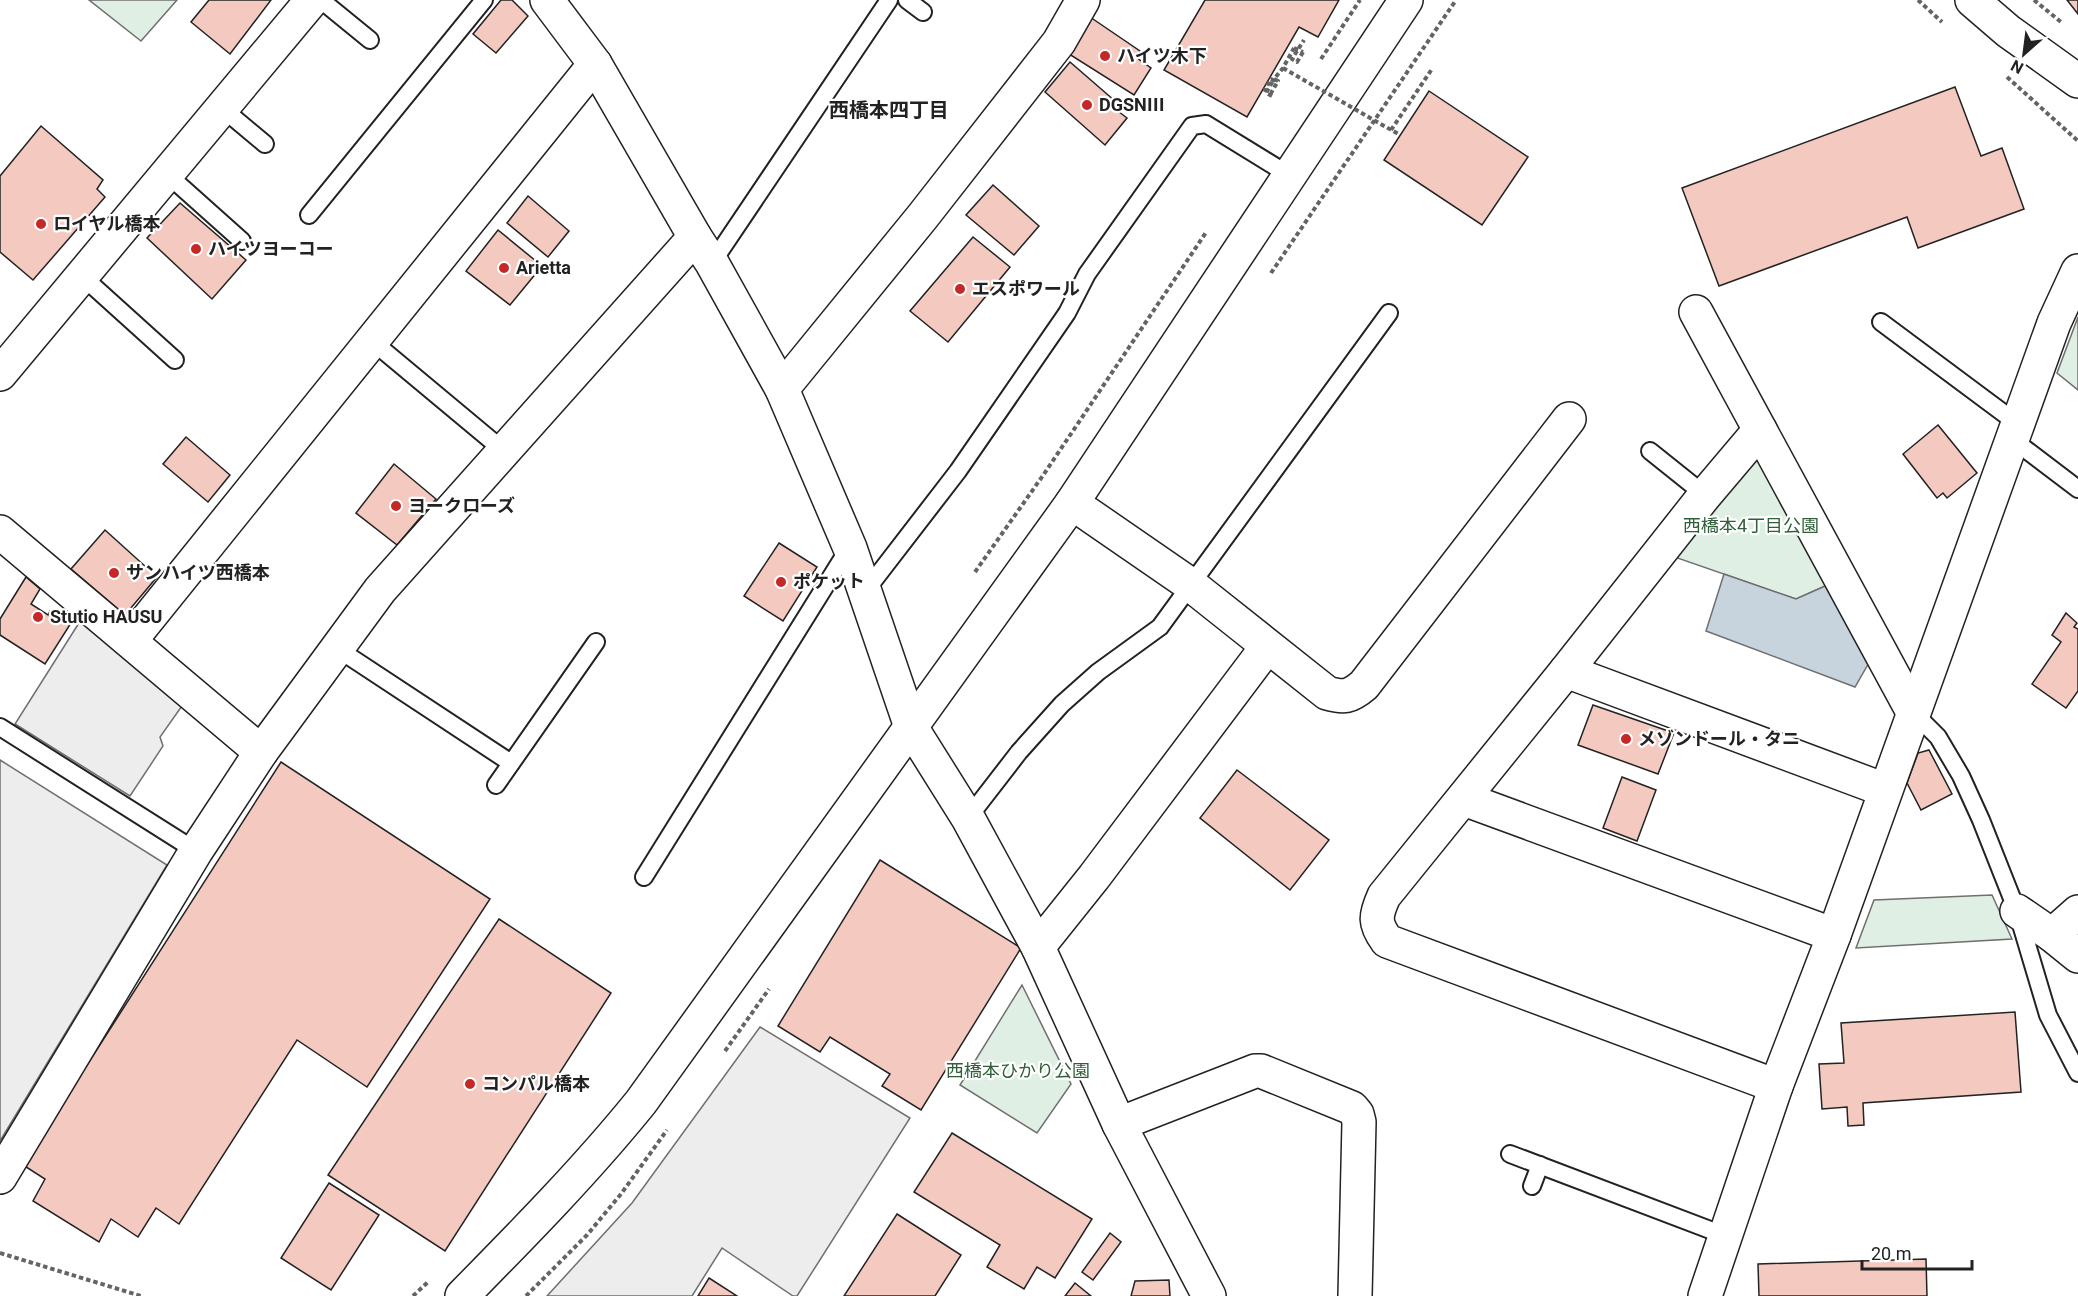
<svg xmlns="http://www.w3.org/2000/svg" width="2078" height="1296" font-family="Roboto,'Noto Sans JP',sans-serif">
<rect width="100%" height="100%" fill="#fff"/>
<!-- green -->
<g fill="#e0efe3" stroke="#6f6f6f" stroke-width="1.5">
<polygon points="89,0 177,0 141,41"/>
<polygon points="2078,317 2078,390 2057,373"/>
<polygon points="1760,430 1841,579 1796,599 1660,552"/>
<polygon points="1992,895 2012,939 1856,948 1874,900"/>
<polygon points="1022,985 1071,1084 1037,1133 960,1085"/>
</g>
<!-- parking -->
<g fill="#ededed" stroke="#6f6f6f" stroke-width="1.5">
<polygon points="84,615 184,703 160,737 163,746 130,796 15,724"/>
<polygon points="0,760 167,865 0,1141"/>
<polygon points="760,1027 910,1118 797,1296 793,1296 722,1248 692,1296 547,1296 632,1203"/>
</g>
<!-- water -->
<polygon fill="#c7d3dd" stroke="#6f6f6f" stroke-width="1.5" points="1724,574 1796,599 1841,579 1878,647 1855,687 1706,631"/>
<!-- building -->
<g fill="#f3c9c0" stroke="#222" stroke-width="1.5">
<polygon points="209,0 271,0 230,54 191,22"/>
<polygon points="501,0 512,0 528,16 496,53 473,34"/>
<polygon points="1205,0 1339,0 1318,37 1299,27 1247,117 1164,70"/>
<polygon points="2067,0 2078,0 2078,14"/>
<polygon points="1090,17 1140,51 1137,58 1151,68 1134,95 1069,54"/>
<polygon points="1070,62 1115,101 1114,108 1127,118 1105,145 1045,92"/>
<polygon points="1955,87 1981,156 2002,148 2024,209 1918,248 1907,217 1719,286 1682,188"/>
<polygon points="1429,91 1528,157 1482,225 1384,160"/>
<polygon points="41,126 103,180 97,189 105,197 33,280 0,252 0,176"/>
<polygon points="993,185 1039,226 1014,255 966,215"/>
<polygon points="528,196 569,231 548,257 507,223"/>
<polygon points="180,203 246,260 212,299 147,238"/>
<polygon points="498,230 542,266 510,305 466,271"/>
<polygon points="973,237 1010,267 948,342 910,311"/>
<polygon points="1938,425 1977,473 1947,498 1943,493 1937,498 1903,454"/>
<polygon points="186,437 230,475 208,502 163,464"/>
<polygon points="394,464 436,499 397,545 356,513"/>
<polygon points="105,530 157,577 125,615 71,569"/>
<polygon points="779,543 817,567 783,621 744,596"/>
<polygon points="26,577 40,589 31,604 48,615 50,611 71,623 45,664 0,635 0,619"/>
<polygon points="2066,613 2077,623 2074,627 2078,629 2078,691 2066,708 2032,684 2061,642 2052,635"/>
<polygon points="1593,705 1674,733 1658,774 1578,745"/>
<polygon points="1929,750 1952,794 1921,810 1907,783 1918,753"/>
<polygon points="281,762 490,899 367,1087 297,1040 179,1224 156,1208 138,1237 111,1219 99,1242 33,1201 45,1179 23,1165"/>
<polygon points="1237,770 1329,840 1290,890 1200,818"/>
<polygon points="1622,777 1656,790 1637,841 1603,828"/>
<polygon points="880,860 1021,948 921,1110 882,1086 890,1074 830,1037 820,1052 778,1026"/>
<polygon points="499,919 611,993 445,1251 328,1175"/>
<polygon points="2015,1012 2021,1092 1863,1103 1864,1125 1848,1126 1847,1107 1822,1109 1819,1064 1844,1063 1841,1023"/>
<polygon points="952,1133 1092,1219 1055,1278 1037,1267 1024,1289 987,1267 1000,1245 914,1192"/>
<polygon points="329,1183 379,1215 331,1290 281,1258"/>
<polygon points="897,1214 961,1255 935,1296 844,1296"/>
<polygon points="1110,1233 1121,1242 1093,1280 1082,1272"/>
<polygon points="1926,1259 1927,1296 1759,1296 1758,1264"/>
<polygon points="709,1278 737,1296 698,1296"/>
<polygon points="1169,1280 1170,1296 1131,1296 1135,1281"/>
<polygon points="1075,1283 1091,1296 1065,1296"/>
</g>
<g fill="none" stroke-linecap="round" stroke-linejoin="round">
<defs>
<g id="service">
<polyline points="321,0 370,40"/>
<polyline points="907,0 923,12"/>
<polyline points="222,108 265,144"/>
<polyline points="167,174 242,241"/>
<polyline points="309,215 484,0"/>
<polyline points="712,263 889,0"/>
<polyline points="82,276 175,360"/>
<polyline points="1881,322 2018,424"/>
<polyline points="372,341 504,451"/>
<polyline points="2012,439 2078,489"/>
<polyline points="1650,451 1705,495"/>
<polyline points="864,593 958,471 1067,313 1087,274 1192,126 1206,124 1289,175"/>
<polyline points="338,649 511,763"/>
<polyline points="1913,712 1938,737 1961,776 1981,820 2017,911 2048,1015 2078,1073"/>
<polyline points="0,727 196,851"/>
<polyline points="496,785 596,642"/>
<polyline points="968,818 1019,752 1062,704 1098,672 1160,627 1389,313"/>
<polyline points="644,877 849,548"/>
<polyline points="1510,1154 1726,1236"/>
<polyline points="1532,1186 1540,1165"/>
</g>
<g id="minor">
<polyline points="547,0 595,64 695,237 712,263 782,389 850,548 911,727 968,818 1038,947 1119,1124 1209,1296"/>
<polyline points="1696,312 1913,712"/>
<polyline points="0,374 312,0"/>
<polyline points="782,389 923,216 1059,42 1083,0"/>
<path d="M1760,430L1705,495L1566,671L1384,896C1375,916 1374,923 1387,941L1776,1086"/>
<path d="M1072,503L1191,585L1327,693C1344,698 1350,697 1364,685L1569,419"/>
<polyline points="0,532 261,752"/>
<polyline points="130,641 595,64"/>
<polyline points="1566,671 1885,790"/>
<polyline points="1464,799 1834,935"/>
<polyline points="2017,911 2052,935 2078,912"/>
<polyline points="2052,935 2078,956"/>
<polyline points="1038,947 1094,877 1267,647"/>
<polyline points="1119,1124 1255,1071 1261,1071 1352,1108 1357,1114 1359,1122 1355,1296"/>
<polyline points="0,1177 196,851 261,752 380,590 695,237"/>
<polyline points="1705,1296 1776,1086 1834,935 2054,323 2078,271"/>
</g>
<g id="tertiary">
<polyline points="1972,0 2008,31 2078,81"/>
<path d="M462,1296C524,1233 586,1170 641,1102L1072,503L1406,0"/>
</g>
</defs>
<!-- service casing -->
<use href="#service" stroke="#222" stroke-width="20"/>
<!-- minor casing -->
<use href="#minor" stroke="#222" stroke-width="36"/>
<!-- tertiary casing -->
<use href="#tertiary" stroke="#222" stroke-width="36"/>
<!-- path -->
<g stroke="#646464" stroke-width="4" stroke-dasharray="4.5 3" stroke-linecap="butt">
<polyline points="1918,0 1942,22"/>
<polyline points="2034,0 2061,22"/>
<polyline points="1303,52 1297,62 1292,59 1304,40"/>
<polyline points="1321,59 1360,0"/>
<polyline points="2007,77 2078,141"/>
<polyline points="1275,81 1271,79 1265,90 1271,93 1278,81 1274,79 1283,68 1294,48"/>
<polyline points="1391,130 1432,69"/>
<polyline points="1271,273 1456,0"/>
<polyline points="975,572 1044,474 1207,231"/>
<polyline points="725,1051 769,989"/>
<polyline points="0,1253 141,1296"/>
<polyline points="413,1296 428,1282"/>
<polyline points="526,1296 587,1235 621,1194 667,1130"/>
</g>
<!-- service -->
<use href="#service" stroke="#fff" stroke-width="16"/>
<!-- minor -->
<use href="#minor" stroke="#fff" stroke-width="33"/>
<!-- tertiary -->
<use href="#tertiary" stroke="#fff" stroke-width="33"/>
<!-- path-bridge -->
<g stroke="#646464" stroke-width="4" stroke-dasharray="4.5 3" stroke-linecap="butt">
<polyline points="1294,48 1303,52"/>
<polyline points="1283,68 1400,135"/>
<polyline points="1272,96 1266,93 1274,79"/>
</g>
</g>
<!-- markers -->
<g fill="#c62828" stroke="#fff" stroke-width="2">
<circle cx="1105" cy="56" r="6"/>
<circle cx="1087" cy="105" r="6"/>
<circle cx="41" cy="224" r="6"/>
<circle cx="196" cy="249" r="6"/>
<circle cx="504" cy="268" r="6"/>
<circle cx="960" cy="289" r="6"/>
<circle cx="396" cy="506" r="6"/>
<circle cx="114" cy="573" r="6"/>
<circle cx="781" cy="582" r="6"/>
<circle cx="38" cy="617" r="6"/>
<circle cx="1626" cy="739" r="6"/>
<circle cx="470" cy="1084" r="6"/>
</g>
<g text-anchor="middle" stroke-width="4.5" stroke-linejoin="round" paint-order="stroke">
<!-- poi labels -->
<g font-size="18" font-weight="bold" fill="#222" stroke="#fff" text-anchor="start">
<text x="1117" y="62">ハイツ木下</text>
<text x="1099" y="111">DGSNⅢ</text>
<text x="53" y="230">ロイヤル橋本</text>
<text x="208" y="255">ハイツヨーコー</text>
<text x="516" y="274">Arietta</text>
<text x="972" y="295">エスポワール</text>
<text x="408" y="512">ヨークローズ</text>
<text x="126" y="579">サンハイツ西橋本</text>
<text x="793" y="588">ポケット</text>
<text x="50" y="623">Stutio HAUSU</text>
<text x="1638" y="745">メゾンドール・タニ</text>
<text x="482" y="1090">コンパル橋本</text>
</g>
<!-- park labels -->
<g font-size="18" fill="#2f5e38" stroke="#fff">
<text x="1751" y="532">西橋本4丁目公園</text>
<text x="1018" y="1077">西橋本ひかり公園</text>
</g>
<!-- neighbourhood labels -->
<g font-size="20" font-weight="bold" fill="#222" stroke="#fff">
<text x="889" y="117">西橋本四丁目</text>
</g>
</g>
<!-- north arrow -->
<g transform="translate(2024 54) rotate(208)" stroke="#ffffff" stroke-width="4.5" paint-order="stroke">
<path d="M0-4.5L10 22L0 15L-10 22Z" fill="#222222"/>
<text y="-9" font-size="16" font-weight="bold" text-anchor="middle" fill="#222222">N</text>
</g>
<!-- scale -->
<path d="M1862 1260v9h110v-9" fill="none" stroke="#222222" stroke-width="3"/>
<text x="1871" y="1260" font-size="18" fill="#222222" stroke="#ffffff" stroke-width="4.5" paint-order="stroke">20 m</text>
</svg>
